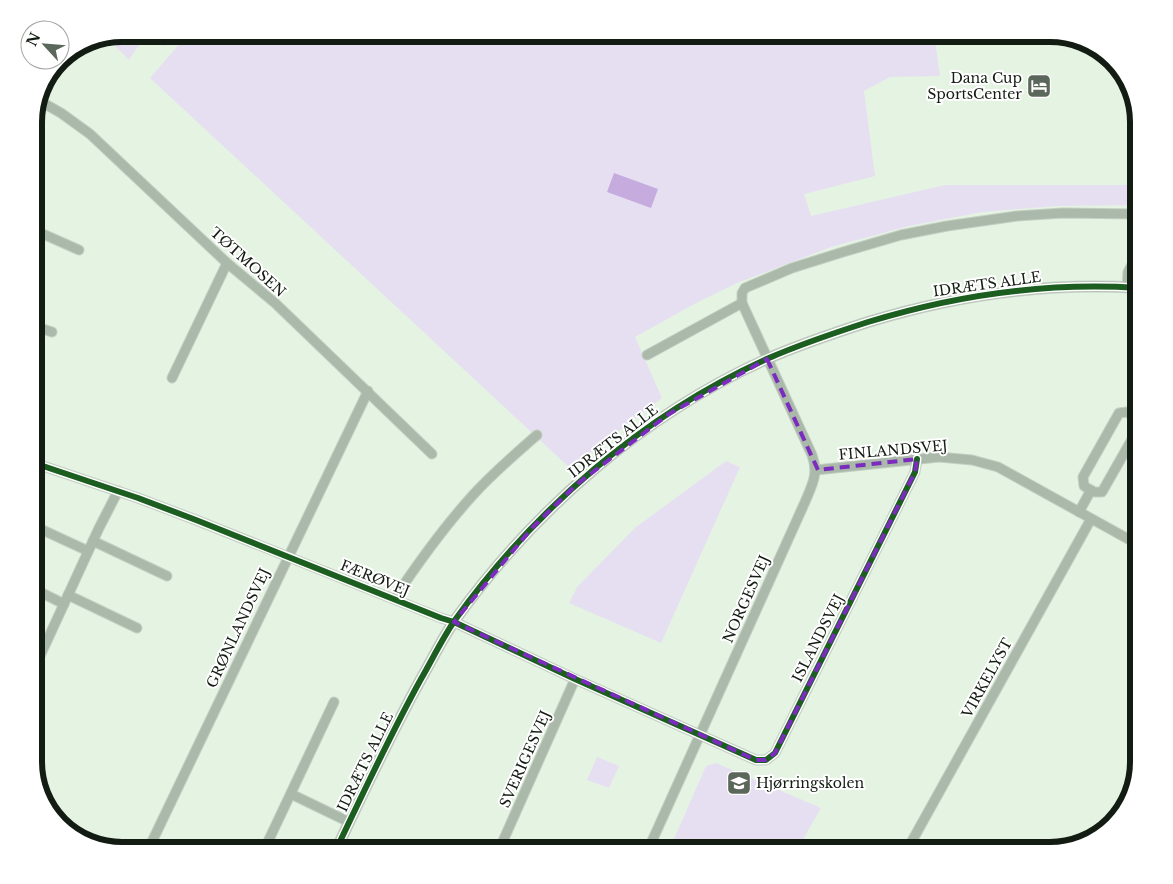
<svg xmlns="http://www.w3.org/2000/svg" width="1173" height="884" font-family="'Libre Baskerville',serif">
<rect width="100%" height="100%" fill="#e5f3e3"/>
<!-- green -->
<g fill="#e6dff1">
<polygon points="124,34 139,45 129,60 108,39"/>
<polygon points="145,34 179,34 165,46"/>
<polygon points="188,34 934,34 940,76 890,77 864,91 875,176 804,194 811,216 945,185 1139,185 1139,205 1057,206 982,212 909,226 831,247 737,283 696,303 635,337 662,398 570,468 150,78"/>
<polygon points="726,461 740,467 661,643 569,603 577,587 635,528"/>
<polygon points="597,757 619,766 609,788 587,780"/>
<polygon points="716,763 821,808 797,850 675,850 670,848 706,766"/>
</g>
<!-- water -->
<polygon fill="#c5abde" points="614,173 658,189 651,208 607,192"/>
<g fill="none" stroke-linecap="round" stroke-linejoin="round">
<defs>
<g id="minor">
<polyline points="38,100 61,113 90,134 227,263 275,303 432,454"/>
<polyline points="34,230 79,250"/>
<polyline points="1127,287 1128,272 1139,252"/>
<polyline points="34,326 52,332"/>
<polyline points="647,355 742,303"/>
<polyline points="172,378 227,263"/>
<polyline points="1139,420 1127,412 1119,413 1083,477 1084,486 1094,492 1102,492 1139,427"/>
<polyline points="34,463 138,498 196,520 441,618 454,622 575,679 756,760 766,760 775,753 915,472 917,459"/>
<polyline points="816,470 939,457 972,460 998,467 1139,545"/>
<polyline points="1079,512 1091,490"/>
<polyline points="34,526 88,551"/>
<polyline points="93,541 167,576"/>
<polyline points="34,589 64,604"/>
<polyline points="68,595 137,628"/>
<path d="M394,599C418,563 443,528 473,495C492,474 515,454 537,435"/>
<polyline points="34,669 99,528 118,491"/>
<polyline points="291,794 349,822"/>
<polyline points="1110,824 1131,787"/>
<polyline points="148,850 368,391"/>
<polyline points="264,850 334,702"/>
<polyline points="499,850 575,679"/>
<path d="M648,850L805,502C812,485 819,474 812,455L742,303V293L745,288L792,268L843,252L901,235L947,226L1017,216L1063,213L1139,214"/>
<polyline points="907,850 1091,519"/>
</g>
<path id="tertiary" d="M336,850C363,793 390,735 421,679C432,660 442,639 455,620C535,509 644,414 769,358C801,344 834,333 868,322C956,295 1048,282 1139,288"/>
</defs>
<!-- minor casing -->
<use href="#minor" stroke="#c4cfc3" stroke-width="11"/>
<!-- tertiary casing -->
<use href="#tertiary" stroke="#c4cfc3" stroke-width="12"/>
<!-- minor -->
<use href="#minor" stroke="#aab9a9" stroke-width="9"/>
<!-- tertiary -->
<use href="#tertiary" stroke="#aab9a9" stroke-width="10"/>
<defs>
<g id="cycleway">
<polyline points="34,463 138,498 196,520 441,618 454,622 575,679 756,760 766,760 775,753 915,472 917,459"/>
<path d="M336,850C363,793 390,735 421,679C432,660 442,639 455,620C535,509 644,414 769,358C801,344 834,333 868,322C956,295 1048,282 1139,288"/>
</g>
</defs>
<!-- cycleway casing -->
<use href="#cycleway" stroke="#fff" stroke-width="9"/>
<!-- cycleway -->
<use href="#cycleway" stroke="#1b5e20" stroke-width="6"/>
</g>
<!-- marked area -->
<path fill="none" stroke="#7b2cbf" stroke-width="4" stroke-dasharray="10 6" stroke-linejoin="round" d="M767,359L818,470L917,459L915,472L775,753L766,760H756L454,622L532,528L576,485L669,414Z"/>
<!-- icons -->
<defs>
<symbol id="hotel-square" viewBox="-11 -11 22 22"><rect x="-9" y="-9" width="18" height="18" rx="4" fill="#5c675b" stroke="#fff"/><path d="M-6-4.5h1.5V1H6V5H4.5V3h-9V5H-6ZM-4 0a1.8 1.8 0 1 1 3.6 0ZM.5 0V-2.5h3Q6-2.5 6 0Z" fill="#fff"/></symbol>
<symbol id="school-square" viewBox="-11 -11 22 22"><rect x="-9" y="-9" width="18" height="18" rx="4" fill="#5c675b" stroke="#fff"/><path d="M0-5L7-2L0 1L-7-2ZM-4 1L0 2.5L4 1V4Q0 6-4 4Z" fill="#fff"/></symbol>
</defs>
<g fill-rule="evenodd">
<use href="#hotel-square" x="1025" y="72" width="28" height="28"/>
<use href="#school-square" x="725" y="769" width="28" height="28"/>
</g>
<g text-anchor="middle" stroke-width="4" stroke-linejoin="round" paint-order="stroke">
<!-- poi labels -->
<g font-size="14" fill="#131c12" stroke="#fff" text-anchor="end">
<text x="1022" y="83">Dana Cup<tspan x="1022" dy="16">SportsCenter</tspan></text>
<text x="756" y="788" text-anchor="start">Hjørringskolen</text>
</g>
<!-- street labels -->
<g font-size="14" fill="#131c12" stroke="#fff">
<text transform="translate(248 262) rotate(42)" y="5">TØTMOSEN</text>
<text transform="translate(987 284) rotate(-8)" y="5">IDRÆTS ALLE</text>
<text transform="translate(613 441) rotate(-38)" y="5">IDRÆTS ALLE</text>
<text transform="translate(893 450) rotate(-5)" y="5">FINLANDSVEJ</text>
<text transform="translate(375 578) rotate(22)" y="5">FÆRØVEJ</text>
<text transform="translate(746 599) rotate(-66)" y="5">NORGESVEJ</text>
<text transform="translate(238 628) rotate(-65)" y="5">GRØNLANDSVEJ</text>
<text transform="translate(818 638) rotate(-63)" y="5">ISLANDSVEJ</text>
<text transform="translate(987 678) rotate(-61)" y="5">VIRKELYST</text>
<text transform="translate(525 759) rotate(-66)" y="5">SVERIGESVEJ</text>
<text transform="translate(365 762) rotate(-64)" y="5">IDRÆTS ALLE</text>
</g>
</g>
<!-- crop -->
<path d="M0 0H1173V884H0ZM122 42H1050A80 80 0 0 1 1130 122V762A80 80 0 0 1 1050 842H122A80 80 0 0 1 42 762V122A80 80 0 0 1 122 42Z" fill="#fff" fill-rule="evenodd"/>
<path fill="none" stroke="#131c12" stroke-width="6" d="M122 42H1050A80 80 0 0 1 1130 122V762A80 80 0 0 1 1050 842H122A80 80 0 0 1 42 762V122A80 80 0 0 1 122 42Z"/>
<!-- north arrow -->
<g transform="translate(45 45) rotate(296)"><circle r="24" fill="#ffffff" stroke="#a1a4a0"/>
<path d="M0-4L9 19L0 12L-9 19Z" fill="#5c675b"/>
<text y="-8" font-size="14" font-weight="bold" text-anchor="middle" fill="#131c12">N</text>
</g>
</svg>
